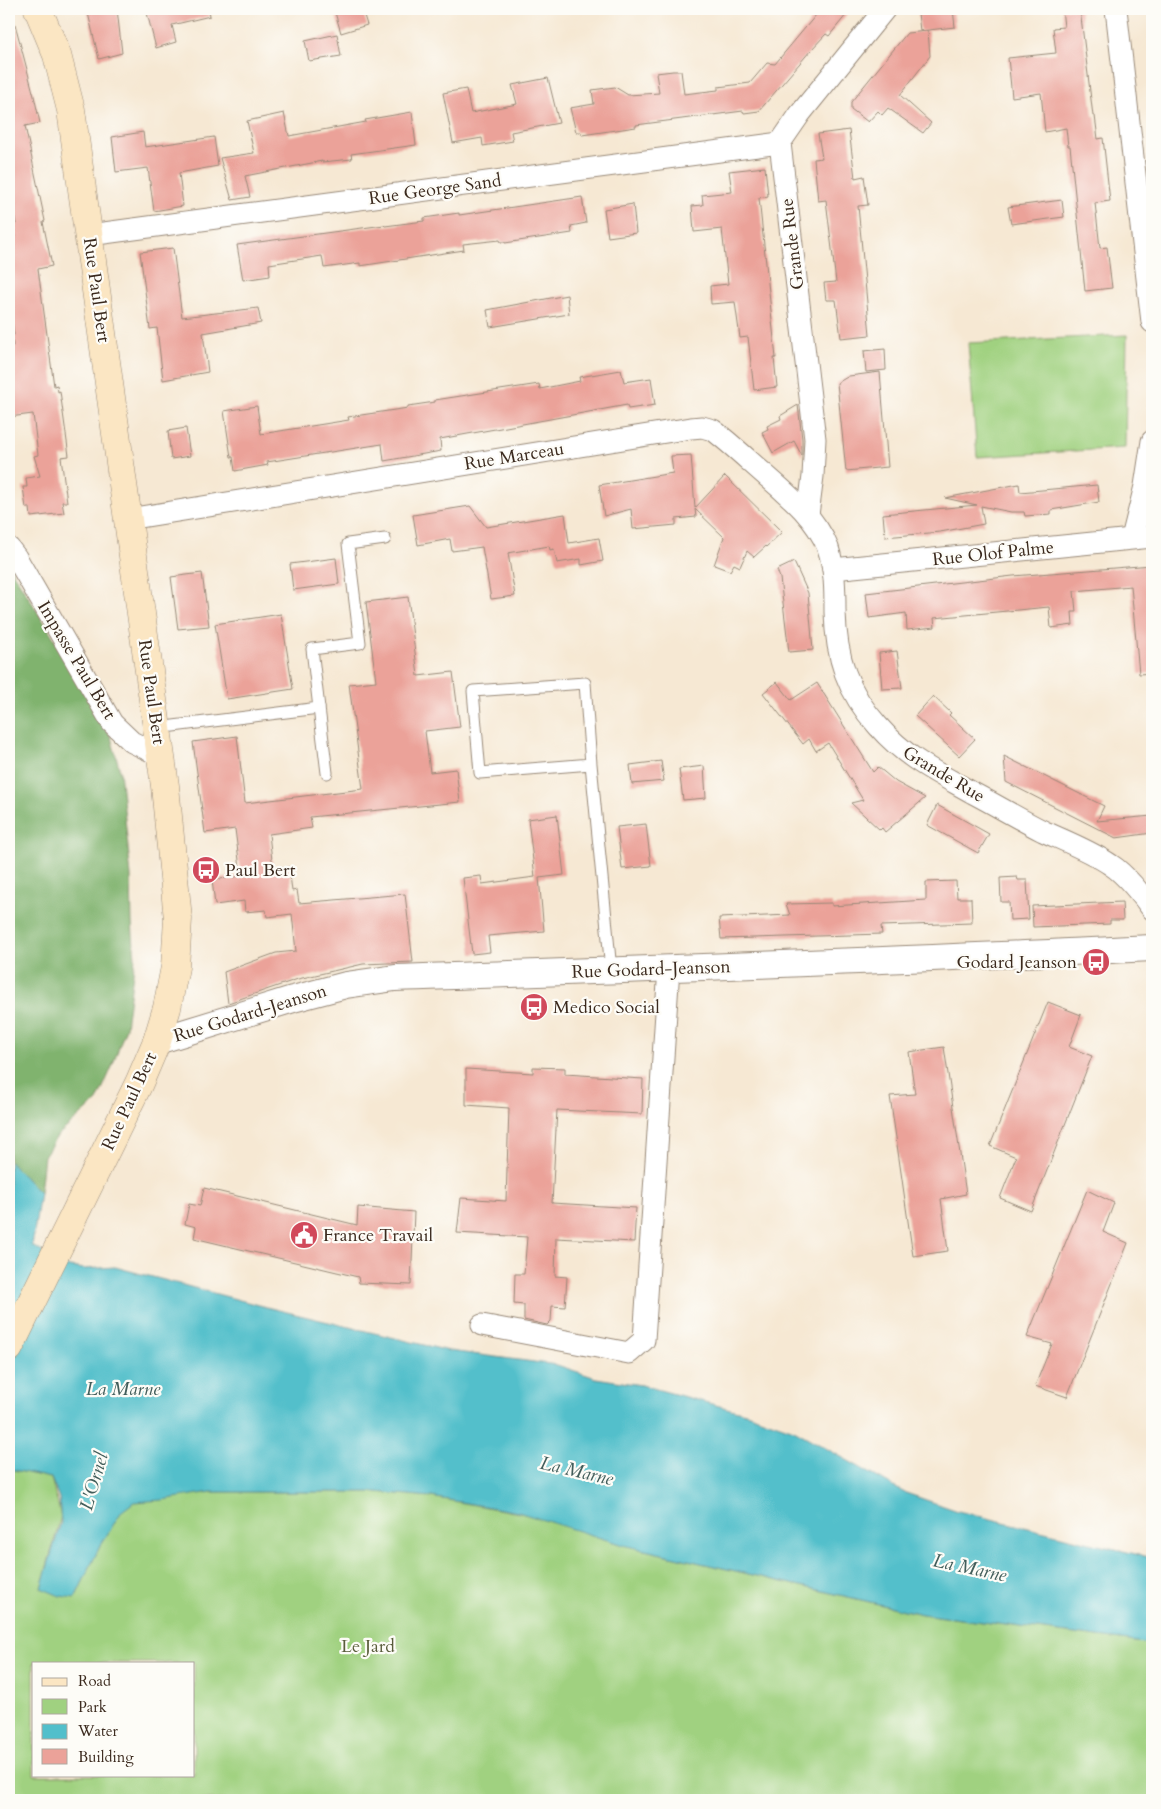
<svg xmlns="http://www.w3.org/2000/svg" width="1161" height="1809" font-family="Cardo,serif">
<rect width="100%" height="100%" fill="#fdfcf7"/>
<filter id="ink" filterUnits="userSpaceOnUse"><feTurbulence type="fractalNoise" baseFrequency=".02" numOctaves="2"/><feDisplacementMap in="SourceGraphic" scale="10" xChannelSelector="R" yChannelSelector="G"/><feConvolveMatrix kernelMatrix="1 2 1 2 8 2 1 2 1" color-interpolation-filters="sRGB"/></filter>
<filter id="wash" filterUnits="userSpaceOnUse"><feTurbulence type="fractalNoise" baseFrequency=".0096" numOctaves="4" result="noise"/><feDisplacementMap in="SourceGraphic" scale="20" xChannelSelector="R" yChannelSelector="G"/><feGaussianBlur stdDeviation="1.12" result="paint"/><feColorMatrix in="noise" values="0 0 0 0 0 0 0 0 0 0 0 0 0 0 0 0 0 1.4 0 .05"/><feComposite in="paint" operator="in"/></filter>
<g filter="url(#wash)">
<rect width="100%" height="100%" fill="#f6e8d3"/>
<!-- green -->
<g fill="#a0d180" stroke="#6e7e4f" fill-rule="evenodd">
<polygon points="1127,335 1125,448 977,457 968,343"/>
<path d="M9,1469L51,1478L61,1516L41,1588L75,1598L100,1546L122,1510L134,1502L211,1492H376L431,1497L536,1516L623,1545L922,1614L1152,1644V1800H9ZM34,1663H194V1775H34Z"/>
</g>
<!-- forest -->
<polygon fill="#80b36e" stroke="#5e6e46" points="9,566 72,667 111,737 120,771 131,876 132,922 135,958 126,1027 112,1067 97,1101 58,1135 44,1156 40,1193 9,1161"/>
<!-- water -->
<polygon fill="#52bfcb" stroke="#467474" points="9,1161 40,1193 32,1246 69,1267 85,1269 115,1267 266,1307 449,1351 557,1365 596,1378 641,1385 749,1414 794,1430 903,1492 958,1511 1152,1558 1152,1644 922,1614 623,1545 518,1512 431,1497 376,1492 211,1492 162,1500 134,1502 122,1511 100,1546 75,1598 60,1596 41,1588 61,1522 59,1498 51,1478 9,1469"/>
<g id="blocks">
<!-- building -->
<g fill="#eba299">
<polygon points="87,9 117,9 122,53 99,59"/>
<polygon points="146,9 209,9 210,16 172,25 176,42 156,48"/>
<polygon points="334,9 362,9 367,25 341,33"/>
<polygon points="821,9 851,9 829,36 826,34 811,50 759,111 744,113 743,111 636,125 636,127 582,135 581,132 576,132 570,108 594,104 592,90 615,87 628,95 659,93 656,73 673,71 681,71 684,94 718,90 718,87 750,83 767,63 775,64"/>
<polygon points="953,9 955,27 920,31 918,13"/>
<polygon points="1062,9 1080,9 1093,116 1095,116 1098,139 1103,138 1110,201 1095,203 1100,248 1107,247 1112,288 1085,291 1070,146 1068,146 1066,128 1045,132 1041,93 1012,97 1008,58 1056,53 1053,28 1064,27"/>
<polygon points="15,24 34,96 40,123 25,126 45,221 43,222 52,266 38,269 54,386 57,385 58,392 60,391 69,456 61,457 67,502 62,502 64,513 31,517 30,508 26,508 23,487 27,487 26,478 40,476 34,456 38,455 33,414 9,417 9,346 13,346 12,335 14,335 9,297 9,239 15,237 12,224 16,224 9,187 9,25"/>
<polygon points="928,31 930,56 900,95 931,123 923,133 888,108 882,115 878,111 868,122 851,109 851,102 907,33"/>
<polygon points="337,34 341,56 309,61 305,41"/>
<polygon points="548,78 559,123 511,132 513,141 483,146 482,138 453,143 443,93 466,89 471,113 517,104 512,85"/>
<polygon points="412,112 416,145 351,154 352,159 322,162 322,161 245,176 250,197 232,200 220,158 254,153 247,121 284,113 289,136 366,122 365,120"/>
<polygon points="849,130 855,178 864,176 868,205 858,206 870,335 841,338 836,300 826,300 824,283 836,282 826,200 818,201 814,159 822,158 818,134"/>
<polygon points="143,132 145,147 214,137 218,166 179,173 183,206 154,211 148,168 116,172 112,137"/>
<polygon points="765,167 768,196 759,198 776,358 774,358 777,387 754,390 748,337 740,338 735,302 711,304 710,286 728,284 722,229 694,232 692,206 703,205 702,195 732,192 729,171"/>
<polygon points="582,197 586,223 571,226 572,233 505,243 505,242 501,242 500,240 463,244 464,250 360,266 360,263 324,268 322,256 269,264 270,276 243,280 237,245 384,225 385,226 424,221 424,218 459,213 459,215"/>
<polygon points="1062,200 1064,217 1011,224 1008,207"/>
<polygon points="633,204 636,233 608,237 604,209"/>
<polygon points="173,248 182,317 258,308 261,323 203,333 208,372 163,380 157,328 150,329 140,252"/>
<polygon points="567,295 569,314 490,327 487,310"/>
<polygon points="885,349 886,370 866,372 864,351"/>
<polygon points="621,370 624,382 651,378 655,405 628,409 627,405 440,439 441,451 384,461 382,444 267,462 268,465 235,471 233,457 231,457 224,411 257,406 261,434 349,420 348,417 408,408 408,406 435,402 435,400 539,384 540,389 580,381 579,377"/>
<polygon points="880,372 888,467 846,471 837,383 849,376"/>
<polygon points="798,405 802,439 802,456 794,441 773,453 762,432 768,429 767,426 781,419 780,416"/>
<polygon points="186,428 190,456 171,459 168,431"/>
<polygon points="691,455 695,508 725,476 782,532 766,547 766,546 754,557 747,551 740,567 734,564 730,571 714,565 724,537 695,509 696,517 676,519 676,525 633,529 631,509 604,516 599,485 673,473 671,456"/>
<polygon points="1019,484 1020,492 1097,485 1099,502 1051,510 1051,514 1025,516 1024,512 1011,512 981,506 984,524 940,532 885,537 883,514 977,505 945,498"/>
<polygon points="470,506 486,527 565,514 569,543 599,538 603,561 581,565 581,559 557,563 554,549 550,550 549,546 508,553 515,596 491,599 482,547 452,551 450,539 418,545 413,515"/>
<polygon points="336,558 339,584 293,590 290,564"/>
<polygon points="794,562 808,593 813,650 789,652 780,578 777,570"/>
<polygon points="1152,565 1152,673 1139,674 1131,586 1074,591 1076,612 1072,612 1073,625 1051,628 1049,607 934,618 935,627 907,630 906,613 869,618 866,593 1013,576"/>
<polygon points="202,573 209,626 178,629 171,577"/>
<polygon points="408,597 418,676 453,672 460,727 425,731 430,772 456,769 460,802 310,817 312,828 269,834 273,869 289,867 292,891 297,890 299,903 405,894 413,962 363,964 298,979 228,1003 224,972 276,953 296,951 292,914 267,917 266,910 245,912 244,901 215,905 212,880 241,876 235,829 205,833 193,742 237,736 245,803 363,789 349,684 376,681 366,602"/>
<polygon points="281,614 293,689 227,699 215,624"/>
<polygon points="897,651 902,688 882,689 879,653"/>
<polygon points="777,682 791,700 817,683 873,772 878,767 896,782 925,798 885,832 882,828 880,830 851,803 863,800 828,743 816,751 809,739 803,744 763,693"/>
<polygon points="933,696 951,713 949,715 975,739 959,756 915,716"/>
<polygon points="1004,756 1104,806 1097,821 1152,816 1152,833 1116,838 1006,782"/>
<polygon points="661,761 664,781 632,784 630,765"/>
<polygon points="704,766 706,798 683,800 679,769"/>
<polygon points="937,805 989,834 978,853 927,825"/>
<polygon points="557,815 564,875 539,878 544,931 488,936 490,952 472,954 463,878 481,876 482,884 535,877 528,819"/>
<polygon points="646,824 651,866 622,869 617,827"/>
<polygon points="1017,877 1018,880 1027,880 1029,919 1010,920 1009,902 1001,902 1000,878"/>
<polygon points="956,881 957,898 971,898 972,923 881,926 882,934 721,939 719,918 790,915 786,904 832,903 832,906 926,900 926,882"/>
<polygon points="1122,902 1123,920 1110,920 1110,924 1033,927 1032,906"/>
<polygon points="1048,1002 1081,1015 1069,1047 1092,1056 1031,1211 1000,1198 1016,1157 990,1146"/>
<polygon points="944,1047 966,1194 941,1199 948,1251 913,1256 890,1096 915,1094 909,1052"/>
<polygon points="533,1067 565,1068 565,1074 643,1079 642,1114 557,1110 552,1203 636,1208 634,1242 556,1238 555,1276 567,1277 565,1307 552,1306 551,1321 547,1325 524,1320 524,1305 514,1304 515,1274 524,1274 527,1237 457,1233 461,1198 506,1201 509,1108 466,1105 466,1069 533,1073"/>
<polygon points="204,1188 357,1225 358,1207 414,1212 411,1285 359,1283 358,1277 194,1238 196,1227 185,1224 189,1204 200,1206"/>
<polygon points="1087,1190 1114,1203 1103,1232 1128,1243 1067,1397 1035,1386 1052,1344 1027,1337"/>
</g>
</g>
</g>
<g filter="url(#ink)">
<use href="#blocks" fill-opacity="0" stroke="#988978" stroke-width="1"/>
<g fill="none" stroke-linecap="round" stroke-linejoin="round">
<defs>
<g id="service">
<polyline points="319,708 327,773"/>
<polyline points="157,728 319,708 312,649 360,643 348,544 385,539"/>
<polyline points="591,764 585,683 473,691 480,773 591,764 611,970"/>
</g>
<g id="minor">
<polyline points="1116,9 1152,322"/>
<polyline points="89,235 780,143"/>
<polyline points="808,515 813,476 815,439 780,143 800,114 885,9"/>
<path d="M128,519L691,428L702,427L713,430C730,443 746,458 762,472C787,494 815,516 828,548C835,569 835,591 835,612C836,657 847,692 878,726C907,759 936,772 973,793C996,805 1019,819 1043,831C1065,841 1091,851 1111,865C1124,873 1143,896 1152,909"/>
<polyline points="1132,538 1145,486 1152,441"/>
<polyline points="9,548 16,557 112,723 132,742 161,756"/>
<polyline points="833,569 1152,537"/>
<polyline points="482,1325 629,1353 644,1340 669,968"/>
</g>
<path id="tertiary" d="M157,1041L293,999L346,985L395,978C648,969 900,961 1152,948"/>
<polyline id="secondary" points="9,1348 139,1083 157,1041 167,1008 175,967 178,919 165,786 71,110 57,55 38,9"/>
</defs>
<!-- service casing -->
<use href="#service" stroke="#988978" stroke-width="13"/>
<!-- minor casing -->
<use href="#minor" stroke="#988978" stroke-width="23"/>
<!-- tertiary casing -->
<use href="#tertiary" stroke="#988978" stroke-width="28"/>
<!-- secondary casing -->
<use href="#secondary" stroke="#988978" stroke-width="29"/>
<!-- service -->
<use href="#service" stroke="#fff" stroke-width="11"/>
<!-- minor -->
<use href="#minor" stroke="#fff" stroke-width="21"/>
<!-- tertiary -->
<use href="#tertiary" stroke="#fff" stroke-width="26"/>
<!-- secondary -->
<use href="#secondary" stroke="#fbe6c3" stroke-width="28"/>
</g>
</g>
<!-- icons -->
<defs>
<symbol id="bus-disc" viewBox="-11 -11 22 22"><circle r="9.5" fill="#d1495b" stroke="#fdfcf7"/><path d="M-5-6H5V4H4V6H2V4H-2V6H-4V4H-5ZM-3.5-4V0h7V-4ZM-3.5 1.2v1.5H-2V1.2ZM2 1.2v1.5H3.5V1.2Z" fill="#fff"/></symbol>
<symbol id="civic-disc" viewBox="-11 -11 22 22"><circle r="9.5" fill="#d1495b" stroke="#fdfcf7"/><path d="M-.6-6.5H3V-4.5H.6V-3L4-1V1h2V6H-6V1h2V-1L-.6-3ZM-1.2 2.5V6h2.4V2.5Z" fill="#fff"/></symbol>
</defs>
<g fill-rule="evenodd">
<use href="#bus-disc" x="190" y="854" width="32" height="32"/>
<use href="#bus-disc" x="1080" y="946" width="32" height="32"/>
<use href="#bus-disc" x="518" y="991" width="32" height="32"/>
<use href="#civic-disc" x="288" y="1219" width="32" height="32"/>
</g>
<g text-anchor="middle" stroke-width="4.5" stroke-linejoin="round" paint-order="stroke">
<!-- street labels -->
<g font-size="18" fill="#3b2a1e" stroke="#fdfcf7">
<text transform="translate(435 189) rotate(-8)" y="6">Rue George Sand</text>
<text transform="translate(792 244) rotate(-97)" y="6">Grande Rue</text>
<text transform="translate(97 290) rotate(82)" y="6">Rue Paul Bert</text>
<text transform="translate(514 456) rotate(-9)" y="6">Rue Marceau</text>
<text transform="translate(993 553) rotate(-6)" y="6">Rue Olof Palme</text>
<text transform="translate(77 660) rotate(59)" y="6">Impasse Paul Bert</text>
<text transform="translate(152 692) rotate(82)" y="6">Rue Paul Bert</text>
<text transform="translate(944 774) rotate(31)" y="6">Grande Rue</text>
<text transform="translate(651 969) rotate(-2)" y="6">Rue Godard-Jeanson</text>
<text transform="translate(250 1013) rotate(-17)" y="6">Rue Godard-Jeanson</text>
<text transform="translate(129 1101) rotate(-65)" y="6">Rue Paul Bert</text>
</g>
<!-- poi labels -->
<g font-size="18" fill="#3b2a1e" stroke="#fdfcf7" text-anchor="start">
<text x="225" y="876">Paul Bert</text>
<text x="1077" y="968" text-anchor="end">Godard Jeanson</text>
<text x="553" y="1013">Medico Social</text>
<text x="323" y="1241">France Travail</text>
</g>
<!-- park labels -->
<g font-size="18" fill="#595c3b" stroke="#fdfcf7">
<text x="368" y="1652">Le Jard</text>
</g>
<!-- water labels -->
<g font-size="19" font-style="italic" fill="#435e5b" stroke="#fdfcf7">
<text x="123" y="1395">La Marne</text>
<text transform="translate(577 1470) rotate(13)" y="7">La Marne</text>
<text transform="translate(93 1481) rotate(-74)" y="7">L'Ornel</text>
<text transform="translate(970 1567) rotate(12)" y="7">La Marne</text>
</g>
</g>
<!-- margin -->
<rect width="1161" height="1809" fill="none" stroke="#fdfcf7" stroke-width="30"/>
<!-- legend -->
<rect x="32" y="1662" width="162" height="115" fill="#fdfcf7" stroke="#afa8a0"/>
<rect x="42" y="1678" width="25" height="8" fill="#fbe6c3" stroke="#afa8a0"/>
<text x="78" y="1686" font-size="15" fill="#3b2a1e">Road</text>
<rect x="42" y="1699" width="25" height="15" fill="#a0d180" stroke="#afa8a0"/>
<text x="78" y="1712" font-size="15" fill="#3b2a1e">Park</text>
<rect x="42" y="1724" width="25" height="15" fill="#52bfcb" stroke="#afa8a0"/>
<text x="78" y="1736" font-size="15" fill="#3b2a1e">Water</text>
<rect x="42" y="1749" width="25" height="15" fill="#eba299" stroke="#afa8a0"/>
<text x="78" y="1762" font-size="15" fill="#3b2a1e">Building</text>
</svg>
